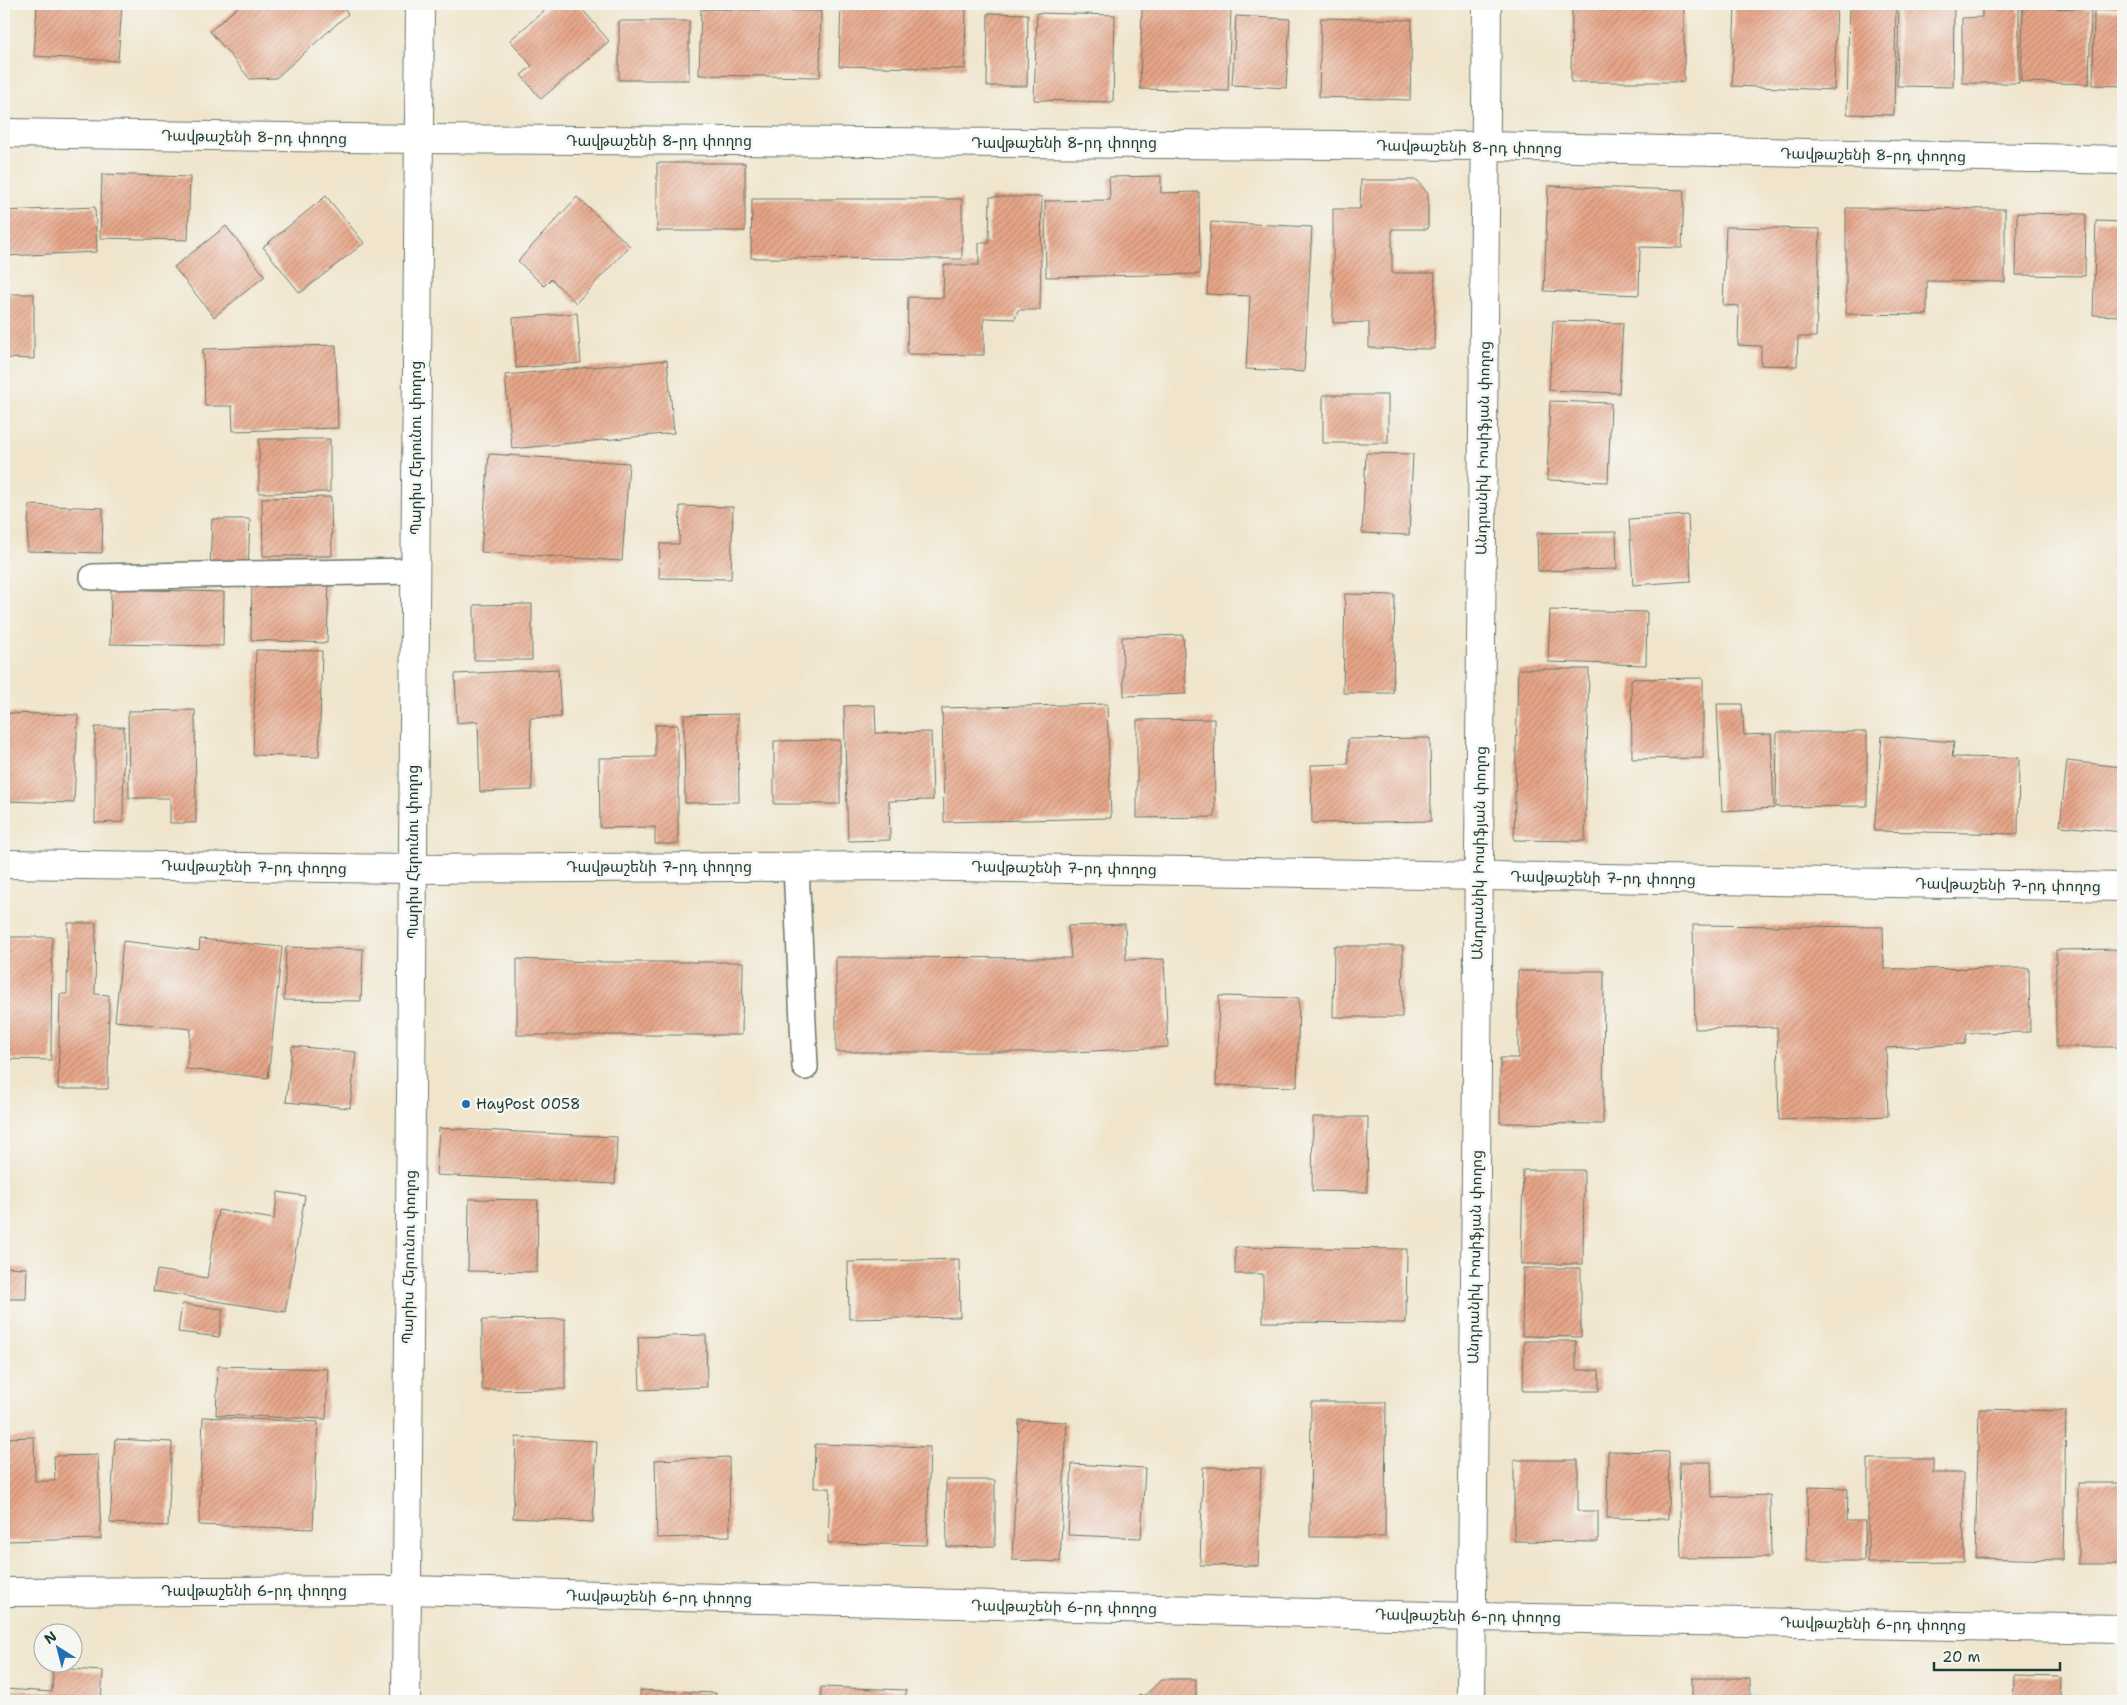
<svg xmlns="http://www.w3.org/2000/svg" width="2127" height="1705" font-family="'Shantell Sans','Noto Sans Armenian',sans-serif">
<defs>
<pattern id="building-hatch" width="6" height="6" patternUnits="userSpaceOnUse" patternTransform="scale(1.25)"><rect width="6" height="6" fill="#e7a588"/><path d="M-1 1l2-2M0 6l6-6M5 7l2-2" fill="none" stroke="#bb8870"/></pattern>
</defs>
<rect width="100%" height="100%" fill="#f6f6f2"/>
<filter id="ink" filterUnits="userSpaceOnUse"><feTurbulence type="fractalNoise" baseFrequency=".02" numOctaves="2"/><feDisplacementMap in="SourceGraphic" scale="10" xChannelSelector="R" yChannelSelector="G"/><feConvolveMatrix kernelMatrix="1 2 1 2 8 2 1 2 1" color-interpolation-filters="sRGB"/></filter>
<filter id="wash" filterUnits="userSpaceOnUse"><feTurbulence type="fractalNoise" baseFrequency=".0096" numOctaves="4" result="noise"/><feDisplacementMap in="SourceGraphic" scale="20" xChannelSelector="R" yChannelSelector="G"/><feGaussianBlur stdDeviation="1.12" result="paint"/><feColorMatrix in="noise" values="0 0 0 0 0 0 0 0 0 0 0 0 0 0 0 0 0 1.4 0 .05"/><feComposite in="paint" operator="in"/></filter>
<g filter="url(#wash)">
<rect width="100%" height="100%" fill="#f0e5cc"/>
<g id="blocks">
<!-- building -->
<g fill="url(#building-hatch)">
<polygon points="37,4 122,4 118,61 34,56"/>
<polygon points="241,4 340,4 348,14 276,78 250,79 210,31"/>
<polygon points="552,4 578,4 609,41 541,99 521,75 532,66 510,40"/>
<polygon points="841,4 966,4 965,69 839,66"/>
<polygon points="1572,4 1684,4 1684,82 1571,82"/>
<polygon points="1796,4 1837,4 1834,90 1732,86 1735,5 1796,7"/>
<polygon points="1849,4 1896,4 1894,115 1847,114"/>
<polygon points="1899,4 1959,4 1954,6 1953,87 1897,86"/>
<polygon points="1982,4 2019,4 2019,83 1962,83 1962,18 1982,17"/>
<polygon points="1142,7 1231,9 1228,91 1140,89"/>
<polygon points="2023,8 2091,9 2089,84 2021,82"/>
<polygon points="701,9 821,11 820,77 699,75"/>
<polygon points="2094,10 2123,11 2123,86 2093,85"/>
<polygon points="988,13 1028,14 1027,86 987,86"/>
<polygon points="1037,13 1115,15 1113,102 1034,100"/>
<polygon points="1236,16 1290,19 1286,88 1232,85"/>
<polygon points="1321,18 1412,20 1410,100 1319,97"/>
<rect x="619" y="21" width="70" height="59"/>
<rect x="657" y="163" width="88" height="68"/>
<polygon points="102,174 190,177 188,240 100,238"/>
<polygon points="1161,176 1161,193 1199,192 1200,274 1046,277 1045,201 1110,200 1109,177"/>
<polygon points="1361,180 1417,180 1428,194 1428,229 1392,229 1392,273 1435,273 1434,349 1369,348 1369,322 1333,323 1333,209 1360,209"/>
<polygon points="1548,186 1684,190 1682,248 1640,247 1639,295 1544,291"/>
<polygon points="326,196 364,243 300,293 263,247"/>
<polygon points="577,197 630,246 576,303 551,279 544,286 518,261"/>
<polygon points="990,197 1042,197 1040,310 1018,310 1015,319 984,318 984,355 907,354 908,297 943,298 944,265 979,265 979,243 989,243"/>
<polygon points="752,199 962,199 962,259 751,258"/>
<polygon points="95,207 97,252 4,256 4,211"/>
<polygon points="1846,208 2005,209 2005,282 1927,281 1927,315 1846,314"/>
<polygon points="2017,213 2086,214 2085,276 2016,275"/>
<polygon points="2096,221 2123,222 2123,316 2093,315"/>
<polygon points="1211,222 1312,227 1304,372 1246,369 1250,296 1207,294"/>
<polygon points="226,226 265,276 214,317 174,267"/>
<polygon points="1726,227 1820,229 1816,337 1798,337 1797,366 1761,365 1761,346 1738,345 1739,306 1723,305"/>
<polygon points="4,294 34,294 34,359 4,358"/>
<polygon points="577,313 581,363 516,368 513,318"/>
<polygon points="1553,321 1623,323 1619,393 1549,390"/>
<polygon points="336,345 338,428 233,431 232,406 205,406 203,349"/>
<polygon points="667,360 674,433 512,449 505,375"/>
<rect x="1323" y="395" width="65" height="48"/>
<polygon points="1550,401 1611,403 1608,482 1547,480"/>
<polygon points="259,439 330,439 330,492 259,493"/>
<polygon points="1366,453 1413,454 1409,535 1362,533"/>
<polygon points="489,454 629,463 622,561 481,552"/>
<polygon points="331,497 332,556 263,556 262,498"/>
<polygon points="29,505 103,508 102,553 27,551"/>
<polygon points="680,506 733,507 731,579 659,578 660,544 679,544"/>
<polygon points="1688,515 1691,581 1633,585 1629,519"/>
<polygon points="212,519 250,519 248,571 210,570"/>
<polygon points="1616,532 1617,569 1538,571 1537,533"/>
<polygon points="252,577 329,579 327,643 251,640"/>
<polygon points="111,589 224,592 223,646 110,644"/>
<polygon points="1345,594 1395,595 1393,693 1343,693"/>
<polygon points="532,604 532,660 474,660 474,605"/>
<polygon points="1550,610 1647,612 1646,665 1548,662"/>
<polygon points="1183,635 1186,694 1124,696 1122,637"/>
<polygon points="256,650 322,651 319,757 253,755"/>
<polygon points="558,669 561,717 530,718 532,790 480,792 478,721 457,723 455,674"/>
<polygon points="1518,669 1589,669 1585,841 1514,840"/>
<polygon points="1703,678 1703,758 1632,759 1631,679"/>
<polygon points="1107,704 1111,818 944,822 942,708"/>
<polygon points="1717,704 1742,704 1744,735 1771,734 1774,808 1722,811"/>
<polygon points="875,705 876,733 931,732 933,800 889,801 890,840 848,841 844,706"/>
<polygon points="195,710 196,823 170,823 170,798 129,798 128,711"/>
<polygon points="4,713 78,715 74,803 4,801"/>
<polygon points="738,714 739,802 685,803 684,715"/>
<polygon points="1214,719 1215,817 1137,818 1137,720"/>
<polygon points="655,725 678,725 678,844 655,844 655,827 600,828 599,758 655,757"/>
<polygon points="95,727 124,727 123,822 95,823"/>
<polygon points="1777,732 1867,732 1867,806 1776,807"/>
<polygon points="1882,736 1954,742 1952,757 2019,758 2018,834 1874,831"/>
<polygon points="1430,738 1431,821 1312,823 1311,765 1348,764 1348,739"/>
<polygon points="840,740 840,804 774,804 774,741"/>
<polygon points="2067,761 2123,767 2123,832 2060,826"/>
<polygon points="68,923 96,923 95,994 109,995 108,1089 58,1089 60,994 67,994"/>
<polygon points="1125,924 1126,960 1164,959 1168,1047 1074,1052 836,1052 836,957 1071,958 1068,926"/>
<polygon points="1693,925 1883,927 1884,969 2029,968 2030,1032 1967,1033 1965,1044 1886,1048 1888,1116 1779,1120 1777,1027 1695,1029"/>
<polygon points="4,937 52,937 51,1060 4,1059"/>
<polygon points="200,939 282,947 268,1078 186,1069 191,1029 115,1021 123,941 199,950"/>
<polygon points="1334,946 1403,946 1402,1017 1333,1017"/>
<polygon points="286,947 363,949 361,1001 284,1000"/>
<polygon points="2123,949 2123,1047 2056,1047 2056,950"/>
<polygon points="517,959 591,962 743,962 742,1035 517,1035"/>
<polygon points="1518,971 1604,971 1603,1124 1500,1123 1500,1058 1518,1058"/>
<polygon points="1219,996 1299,998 1297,1087 1216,1085"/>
<polygon points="292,1046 356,1052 350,1108 286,1102"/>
<polygon points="1313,1117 1368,1117 1367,1192 1312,1191"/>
<polygon points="439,1128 617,1137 615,1184 436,1175"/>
<polygon points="1523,1170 1584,1170 1583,1264 1521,1264"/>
<polygon points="278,1192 305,1196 285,1312 153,1291 157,1270 207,1278 218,1210 274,1219"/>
<polygon points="469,1199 538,1200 537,1272 468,1271"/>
<polygon points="1235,1247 1407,1249 1406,1323 1263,1322 1263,1274 1235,1274"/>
<polygon points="959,1259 960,1317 849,1319 848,1262"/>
<polygon points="4,1267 27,1268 26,1299 4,1299"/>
<polygon points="1523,1268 1581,1268 1581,1337 1522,1336"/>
<polygon points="182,1304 223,1309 219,1337 178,1332"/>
<polygon points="565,1319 565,1389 482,1390 482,1320"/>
<polygon points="706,1335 707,1387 640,1390 638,1337"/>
<polygon points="1524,1341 1576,1341 1576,1370 1599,1370 1599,1391 1523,1391"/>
<polygon points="218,1366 328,1369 326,1419 216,1415"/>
<polygon points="1311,1402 1386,1402 1385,1537 1310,1537"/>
<polygon points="1979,1409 2066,1411 2063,1560 1975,1558"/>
<polygon points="203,1417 318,1422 313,1529 199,1525"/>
<polygon points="1019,1420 1067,1422 1060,1562 1012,1560"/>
<polygon points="34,1437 35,1481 55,1481 54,1456 98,1455 101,1539 4,1541 4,1438"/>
<polygon points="516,1437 597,1441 593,1522 513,1518"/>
<polygon points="115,1439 172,1442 168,1526 110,1523"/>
<polygon points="815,1444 930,1447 927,1545 828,1543 830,1488 814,1488"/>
<polygon points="1608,1451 1669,1452 1668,1519 1607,1518"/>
<polygon points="729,1457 730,1536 657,1538 655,1460"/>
<polygon points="1868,1459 1933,1459 1933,1473 1963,1473 1964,1562 1868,1563"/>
<polygon points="1514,1460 1578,1460 1578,1511 1598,1511 1598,1542 1514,1541"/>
<polygon points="1679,1462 1711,1462 1712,1497 1770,1495 1771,1557 1681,1558"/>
<polygon points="1072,1464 1145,1468 1141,1538 1068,1535"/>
<polygon points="1203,1467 1261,1468 1258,1566 1200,1565"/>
<polygon points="946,1480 995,1480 995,1546 947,1547"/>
<rect x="2078" y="1483" width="45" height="81"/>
<polygon points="1808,1487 1848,1488 1847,1521 1865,1521 1864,1561 1807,1561"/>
<polygon points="53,1668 103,1671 101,1701 4,1701 4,1689 52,1692"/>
<polygon points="2014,1676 2061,1677 2060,1701 2013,1701"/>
<polygon points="1692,1678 1750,1678 1750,1697 1792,1697 1792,1701 1692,1701"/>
<polygon points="1162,1679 1196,1679 1196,1698 1279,1698 1279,1701 1129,1701 1135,1696 1145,1695"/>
<polygon points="821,1687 906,1690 906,1701 821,1701"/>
<polygon points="640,1690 716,1693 715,1701 640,1701"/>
<rect x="1523" y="1697" width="76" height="4"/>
</g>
</g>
</g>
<g filter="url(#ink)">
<use href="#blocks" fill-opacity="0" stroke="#687869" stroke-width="1"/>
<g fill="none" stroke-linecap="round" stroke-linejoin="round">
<defs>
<g id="lane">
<polyline points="93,577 415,571"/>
<polyline points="796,866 805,1067"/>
</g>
<g id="street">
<polyline points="4,133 418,139 1486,146 2123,160"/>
<polyline points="4,864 412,869 899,866 2123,887"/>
<polyline points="4,1592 407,1590 1472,1617 2123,1629"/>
<polyline points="406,1701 420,4"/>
</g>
<polyline id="secondary" points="1471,1701 1487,4"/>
</defs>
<!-- lane casing -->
<use href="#lane" stroke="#687869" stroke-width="28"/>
<!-- street casing -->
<use href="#street" stroke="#687869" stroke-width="30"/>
<!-- secondary casing -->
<use href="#secondary" stroke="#687869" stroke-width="30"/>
<!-- lane -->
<use href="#lane" stroke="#fff" stroke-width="25"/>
<!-- street -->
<use href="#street" stroke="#fff" stroke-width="28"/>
<!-- secondary -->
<use href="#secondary" stroke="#fff" stroke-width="28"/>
</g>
</g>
<!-- markers -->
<circle fill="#1f6fb2" stroke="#f6f6f2" stroke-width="2" cx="466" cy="1104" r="5"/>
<g text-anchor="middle" stroke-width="5" stroke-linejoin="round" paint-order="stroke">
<!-- street labels -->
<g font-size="15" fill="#1f3d34" stroke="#f6f6f2">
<text transform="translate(254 137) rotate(1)" y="5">Դավթաշենի 8-րդ փողոց</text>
<text x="659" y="146">Դավթաշենի 8-րդ փողոց</text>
<text x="1064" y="148">Դավթաշենի 8-րդ փողոց</text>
<text transform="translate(1469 147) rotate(1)" y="5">Դավթաշենի 8-րդ փողոց</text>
<text transform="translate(1873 155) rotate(1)" y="5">Դավթաշենի 8-րդ փողոց</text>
<text transform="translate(416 448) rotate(-90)" y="5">Պարիս Հերունու փողոց</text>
<text transform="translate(1483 448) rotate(-89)" y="5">Անդրանիկ Իոսիֆյան փողոց</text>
<text transform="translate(413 852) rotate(-90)" y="5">Պարիս Հերունու փողոց</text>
<text transform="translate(1479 853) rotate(-89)" y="5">Անդրանիկ Իոսիֆյան փողոց</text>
<text transform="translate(254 867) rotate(1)" y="5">Դավթաշենի 7-րդ փողոց</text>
<text x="659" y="872">Դավթաշենի 7-րդ փողոց</text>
<text transform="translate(1064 868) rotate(1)" y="5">Դավթաշենի 7-րդ փողոց</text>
<text transform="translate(1603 878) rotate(1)" y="5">Դավթաշենի 7-րդ փողոց</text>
<text transform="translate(2008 885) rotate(1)" y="5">Դավթաշենի 7-րդ փողոց</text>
<text transform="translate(409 1257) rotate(-89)" y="5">Պարիս Հերունու փողոց</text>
<text transform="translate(1475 1257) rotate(-89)" y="5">Անդրանիկ Իոսիֆյան փողոց</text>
<text x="254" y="1596">Դավթաշենի 6-րդ փողոց</text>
<text transform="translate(659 1597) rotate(1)" y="5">Դավթաշենի 6-րդ փողոց</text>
<text transform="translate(1064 1607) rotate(1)" y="5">Դավթաշենի 6-րդ փողոց</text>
<text transform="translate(1468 1616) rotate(1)" y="5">Դավթաշենի 6-րդ փողոց</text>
<text transform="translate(1873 1624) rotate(1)" y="5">Դավթաշենի 6-րդ փողոց</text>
</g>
<!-- poi labels -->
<g font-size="15" fill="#1f3d34" stroke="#f6f6f2" text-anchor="start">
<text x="476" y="1109">HayPost 0058</text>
</g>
</g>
<!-- margin -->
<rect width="2127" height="1705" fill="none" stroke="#f6f6f2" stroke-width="20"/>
<!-- north arrow -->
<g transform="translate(58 1648) rotate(324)"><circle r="24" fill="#f6f6f2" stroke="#a0aca6"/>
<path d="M0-4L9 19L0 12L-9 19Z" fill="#1f6fb2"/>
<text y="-8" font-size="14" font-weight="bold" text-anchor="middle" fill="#1f3d34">N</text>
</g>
<!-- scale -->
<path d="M1934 1662v8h126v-8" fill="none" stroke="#1f3d34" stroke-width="2.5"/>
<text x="1942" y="1662" font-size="15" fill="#1f3d34" stroke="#f6f6f2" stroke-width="4" paint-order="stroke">20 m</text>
</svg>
